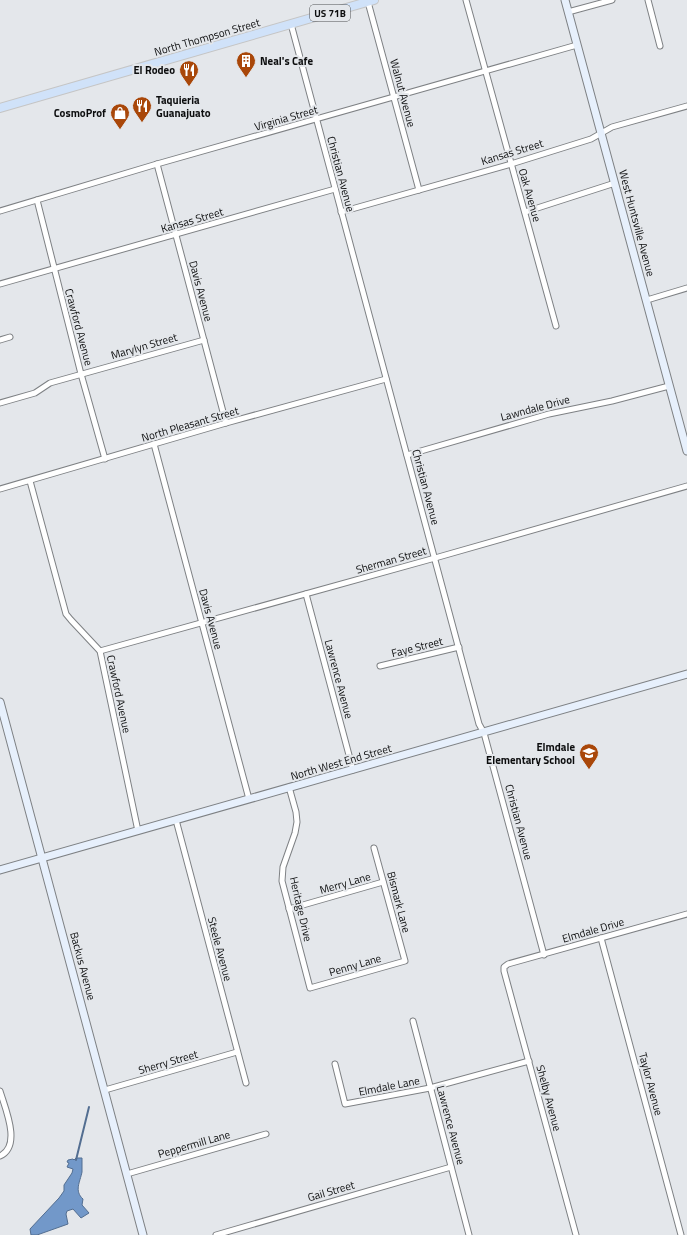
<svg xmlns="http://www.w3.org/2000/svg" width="687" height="1235" font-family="'Titillium Web',sans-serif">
<rect width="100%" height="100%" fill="#e4e7eb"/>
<!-- water -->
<path fill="#7298c9" stroke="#536e91" d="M76,1158H82C82,1163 82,1167 82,1172C80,1182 74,1191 83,1199L82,1205L89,1213L81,1218L73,1209L67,1211L66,1214L68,1224L37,1235H31L30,1229L59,1198L64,1191V1185L72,1173L73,1169L67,1167L69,1163L67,1162L68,1160L73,1159L74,1160Z"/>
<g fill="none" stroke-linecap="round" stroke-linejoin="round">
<!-- stream -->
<polyline stroke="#536e91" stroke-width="2" points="76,1160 89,1107"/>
<defs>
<g id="street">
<polyline points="466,0 556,326"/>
<polyline points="648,0 660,46"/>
<polyline points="368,2 419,190"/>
<polyline points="568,12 612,0"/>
<polyline points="291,24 479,724 484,733 544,955"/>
<polyline points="157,164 226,423"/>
<polyline points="37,200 81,374 105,459"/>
<polyline points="0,211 157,164 577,45"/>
<polyline points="341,212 511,164 591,139 612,127 687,106"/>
<polyline points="525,212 615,183"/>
<polyline points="0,284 335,189"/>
<polyline points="647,300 687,288"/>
<polyline points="0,340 10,337"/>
<polyline points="0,403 35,393 50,383 204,340"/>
<polyline points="154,444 249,799"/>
<polyline points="407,455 549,414 612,401 669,386"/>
<polyline points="30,481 66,614 71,620 100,651 138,831"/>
<polyline points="0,489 226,423 386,379"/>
<polyline points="306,594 353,770"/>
<polyline points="100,651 435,558 687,486"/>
<polyline points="380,666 459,647"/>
<polyline points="289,787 296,812 297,822 295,833 283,867 282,881 310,988 405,961 374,848"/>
<polyline points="176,820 246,1083"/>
<polyline points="289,909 383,882"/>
<polyline points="601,938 681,1235"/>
<polyline points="413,1021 469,1235"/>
<polyline points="335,1064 345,1104 430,1088 529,1061"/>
<polyline points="105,1090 237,1052"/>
<path d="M0,1091C5,1108 22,1146 0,1156"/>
<polyline points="127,1174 266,1134"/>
<polyline points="216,1235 451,1167"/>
<polyline points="576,1235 504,971 504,967 508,964 687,914"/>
</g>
<g id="secondary">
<polyline points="565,0 687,451"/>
<polyline points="0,702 143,1235"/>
<polyline points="0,870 687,674"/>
</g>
<polyline id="primary" points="0,108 374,0"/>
</defs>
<!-- street casing -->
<use href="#street" stroke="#7e8184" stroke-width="7"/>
<!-- secondary casing -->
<use href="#secondary" stroke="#7e8184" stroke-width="9"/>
<!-- primary casing -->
<use href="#primary" stroke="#c5c5c5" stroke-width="10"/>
<!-- street -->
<use href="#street" stroke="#fff" stroke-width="5"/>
<!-- secondary -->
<use href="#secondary" stroke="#e7f0fc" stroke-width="7"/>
<!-- primary -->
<use href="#primary" stroke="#d0e2f9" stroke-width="8"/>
</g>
<!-- icons -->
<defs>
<symbol id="building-pin" viewBox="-11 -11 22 30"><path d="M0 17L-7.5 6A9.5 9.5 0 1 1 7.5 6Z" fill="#a94709" stroke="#e4e7eb"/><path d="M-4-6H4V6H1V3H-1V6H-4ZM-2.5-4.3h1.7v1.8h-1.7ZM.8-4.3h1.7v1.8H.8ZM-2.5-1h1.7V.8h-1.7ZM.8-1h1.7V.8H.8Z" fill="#fff"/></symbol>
<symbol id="restaurant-pin" viewBox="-11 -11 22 30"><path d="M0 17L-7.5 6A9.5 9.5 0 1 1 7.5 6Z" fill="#a94709" stroke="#e4e7eb"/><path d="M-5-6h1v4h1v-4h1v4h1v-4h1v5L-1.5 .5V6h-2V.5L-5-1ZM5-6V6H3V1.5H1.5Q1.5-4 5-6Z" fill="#fff"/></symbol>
<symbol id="shop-pin" viewBox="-11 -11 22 30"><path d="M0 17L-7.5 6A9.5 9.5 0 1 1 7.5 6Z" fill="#a94709" stroke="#e4e7eb"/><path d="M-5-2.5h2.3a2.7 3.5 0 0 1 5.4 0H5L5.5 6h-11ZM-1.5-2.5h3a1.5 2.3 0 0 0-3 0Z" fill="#fff"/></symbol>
<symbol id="school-pin" viewBox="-11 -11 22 30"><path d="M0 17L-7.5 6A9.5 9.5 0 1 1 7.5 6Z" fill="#a94709" stroke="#e4e7eb"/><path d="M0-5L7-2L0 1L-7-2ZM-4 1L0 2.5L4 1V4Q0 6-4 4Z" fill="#fff"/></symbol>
</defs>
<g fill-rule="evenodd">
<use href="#building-pin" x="235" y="50" width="22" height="30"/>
<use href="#restaurant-pin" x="178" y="59" width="22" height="30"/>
<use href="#restaurant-pin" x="131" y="95" width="22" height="30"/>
<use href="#shop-pin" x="109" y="102" width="22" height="30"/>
<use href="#school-pin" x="578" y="742" width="22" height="30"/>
</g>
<g text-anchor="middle" stroke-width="4" stroke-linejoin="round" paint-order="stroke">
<!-- shield labels -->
<rect fill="#e4e7eb" stroke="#4d4e50" stroke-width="1" x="310" y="5" width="40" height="16" rx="3"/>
<g font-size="10" font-weight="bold" fill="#0c0d0e">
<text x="330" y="17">US 71B</text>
</g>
<!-- street labels -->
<g font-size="11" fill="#0c0d0e" stroke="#e4e7eb">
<text transform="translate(207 37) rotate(-16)" y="4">North Thompson Street</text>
<text transform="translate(403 93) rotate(75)" y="4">Walnut Avenue</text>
<text transform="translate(286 118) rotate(-16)" y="4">Virginia Street</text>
<text transform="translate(512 152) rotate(-17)" y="4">Kansas Street</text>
<text transform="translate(341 174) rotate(75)" y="4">Christian Avenue</text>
<text transform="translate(530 195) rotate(74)" y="4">Oak Avenue</text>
<text transform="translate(192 220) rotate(-16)" y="4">Kansas Street</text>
<text transform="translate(637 223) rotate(75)" y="4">West Huntsville Avenue</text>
<text transform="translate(201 291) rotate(75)" y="4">Davis Avenue</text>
<text transform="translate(79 327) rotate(75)" y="4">Crawford Avenue</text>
<text transform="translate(144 346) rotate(-16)" y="4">Marylyn Street</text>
<text transform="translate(535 408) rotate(-15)" y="4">Lawndale Drive</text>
<text transform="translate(190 424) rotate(-16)" y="4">North Pleasant Street</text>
<text transform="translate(426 487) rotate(75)" y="4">Christian Avenue</text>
<text transform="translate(391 560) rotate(-16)" y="4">Sherman Street</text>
<text transform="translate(211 619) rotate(75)" y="4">Davis Avenue</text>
<text transform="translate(417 647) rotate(-14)" y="4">Faye Street</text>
<text transform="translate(339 679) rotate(75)" y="4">Lawrence Avenue</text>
<text transform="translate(119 694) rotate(78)" y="4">Crawford Avenue</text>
<text transform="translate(341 762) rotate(-16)" y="4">North West End Street</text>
<text transform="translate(519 822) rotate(75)" y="4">Christian Avenue</text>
<text transform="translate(345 883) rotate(-16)" y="4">Merry Lane</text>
<text transform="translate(399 902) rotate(75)" y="4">Bismark Lane</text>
<text transform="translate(301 909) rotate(77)" y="4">Heritage Drive</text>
<text transform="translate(593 930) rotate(-16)" y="4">Elmdale Drive</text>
<text transform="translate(220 949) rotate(75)" y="4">Steele Avenue</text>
<text transform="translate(355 965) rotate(-16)" y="4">Penny Lane</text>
<text transform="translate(83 966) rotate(75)" y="4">Backus Avenue</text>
<text transform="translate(168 1062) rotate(-16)" y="4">Sherry Street</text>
<text transform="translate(651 1084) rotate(75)" y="4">Taylor Avenue</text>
<text transform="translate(389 1086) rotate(-11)" y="4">Elmdale Lane</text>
<text transform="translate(549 1098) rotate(75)" y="4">Shelby Avenue</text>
<text transform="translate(451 1125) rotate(75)" y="4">Lawrence Avenue</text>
<text transform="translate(194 1144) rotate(-16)" y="4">Peppermill Lane</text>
<text transform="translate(331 1191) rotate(-16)" y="4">Gail Street</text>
</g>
<!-- poi labels -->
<g font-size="11" font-weight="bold" fill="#0c0d0e" stroke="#e4e7eb" text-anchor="end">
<text x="260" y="65" text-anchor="start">Neal's Cafe</text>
<text x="175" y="74">El Rodeo</text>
<text x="156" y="104" text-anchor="start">Taquieria<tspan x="156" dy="13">Guanajuato</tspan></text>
<text x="106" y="117">CosmoProf</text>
<text x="575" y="751">Elmdale<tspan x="575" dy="13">Elementary School</tspan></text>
</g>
</g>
</svg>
